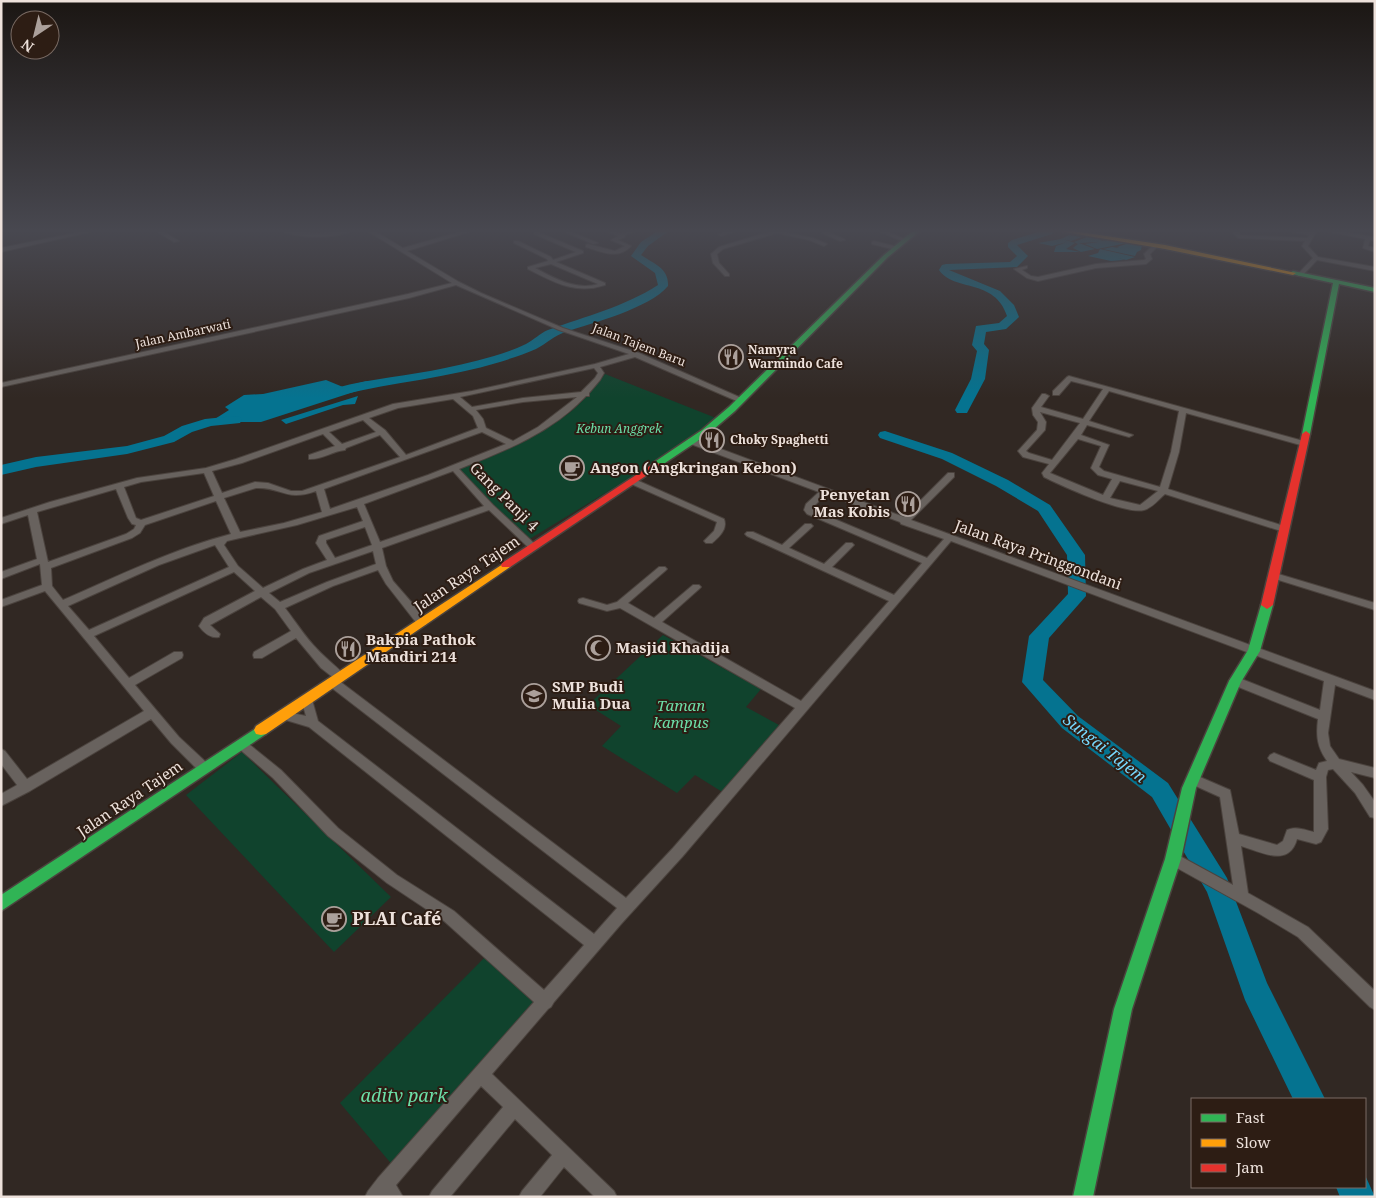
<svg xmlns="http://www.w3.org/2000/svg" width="1376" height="1198" font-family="'Noto Serif',serif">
<rect width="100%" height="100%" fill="#312823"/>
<!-- green -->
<g fill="#10432d">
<path d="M605,374L716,418L681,447L528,540L456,468C495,455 534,438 568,414C582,403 594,388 605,374Z"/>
<polygon points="663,635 761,689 746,707 790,731 732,798 695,775 677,793 602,746 621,726 588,705"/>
<polygon points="242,752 391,897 334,952 186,795"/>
<polygon points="494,948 547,997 394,1167 340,1103"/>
</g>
<!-- water -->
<g fill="#057390">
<polygon points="1069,235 1082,237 1071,241 1063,239 1075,243 1066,249 1080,252 1054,252 1056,246 1067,242 1052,246 1038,243 1061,239"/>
<polygon points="1087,237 1102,240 1101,241 1106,240 1127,243 1097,249 1085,244 1098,242 1079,243 1095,249 1081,252 1073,248 1078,244 1074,242"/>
<polygon points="1129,243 1142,245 1141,250 1137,252 1135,256 1103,249 1112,247 1119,248 1117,247"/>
<polygon points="1100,249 1135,257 1126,260 1118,258 1124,260 1111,261 1088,256 1098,253"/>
<polygon points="326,380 343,387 367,381 366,388 261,422 210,422 229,410 225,407 244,395 263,394"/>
<polygon points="358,396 355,404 343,405 286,424 281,420"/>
</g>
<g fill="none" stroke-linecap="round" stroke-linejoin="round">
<!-- river -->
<g fill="#057390" fill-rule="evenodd">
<path d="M659,230H670L648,246L641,255C654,264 669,268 668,286C650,308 593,323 565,332C554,336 547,343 536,349C525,354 512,358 500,362C448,378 394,382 341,395L334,391L336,388C372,378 409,376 445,368C472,362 501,356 526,344C534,340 540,333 548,330C586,316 624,307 658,285L655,273L631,256L641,242Z"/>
<path d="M1045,230H1055L1052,234L1017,245L1028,256L1017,267L949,270L1000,291L1014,305L1019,317L1006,329L986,332L984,344L989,350L985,379L967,413H957L955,410L971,379L977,351L972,345L976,326L999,323L1007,316C995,278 954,292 939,270L942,265L946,264L1010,262L1017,256L1008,247V243L1012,240Z"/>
<polygon points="235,416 240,417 242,420 240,423 211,426 192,432 174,442 127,454 36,467 1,475 1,465 36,457 127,446 164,436 182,426 205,419"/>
<polygon points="885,431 952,453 1008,480 1050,505 1085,555 1086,596 1049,638 1043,680 1078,716 1168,783 1227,878 1267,983 1325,1099 1293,1099 1245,1000 1207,892 1152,797 1062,728 1022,682 1029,636 1068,594 1067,555 1038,511 996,486 942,459 880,438 878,435 880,432"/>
<polygon points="1365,1175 1375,1197 1340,1197 1336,1187 1365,1187"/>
</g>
<defs>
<g id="street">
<polygon points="89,230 99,230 1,252 1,248"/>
<polygon points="154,230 161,230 179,241 174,242"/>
<path d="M280,230L317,233L354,230C336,239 297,239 280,230Z"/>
<path d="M366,230H373L403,248L466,230H475L407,251L459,282L481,293L563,328L639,353L746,400L739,402L635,357L600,367L604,373L600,380L589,393V396H586C551,433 505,451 459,469L493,505L536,545L538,547L536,549H530L489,510L382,548L386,566L393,581L426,619L427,622L426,625H418L386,584L378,570L333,586L285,608C296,622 305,637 317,649C325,658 340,669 346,677L344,680H338L626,898L673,848L795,708L620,608L607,611L579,603L578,601L579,599L583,598L607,605L617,602L659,567H665L667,569L665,571L628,603L654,618L693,585H699L701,587L699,589L662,622L801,701L889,601L747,536L745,534L747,532H753L782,545L805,524H811L813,526L811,528L789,548L824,564L846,543H852L854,545L832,567L894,595L922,563L807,514L804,510L806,504L819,492L688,443V439H694L904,517L948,473H954V477L911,520L1375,691V700L1335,685L1328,733L1330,746L1339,759L1375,768V778L1351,772L1363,785L1375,802V818L1370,817L1355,793L1333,769L1328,770L1326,777L1328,829L1321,842L1316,844L1297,839C1289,868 1261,852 1241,846L1248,893L1308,927L1375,991V1010L1370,1007L1298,937L1258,913L1168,863L1166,859L1168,855L1173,853L1178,855L1233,885L1220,797L1189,783L1187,779L1189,775L1193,774L1230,790L1239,834L1277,845L1283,841L1287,830C1296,826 1304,830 1314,832V780L1270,761L1268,758L1270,755L1274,753L1316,770L1319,763L1327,761C1317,747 1316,736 1318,719L1231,684L1229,681L1231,678H1239L1320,710L1324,681L951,541L683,856L622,923L554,1002L551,1007L548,1009L492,1074L614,1191L617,1197H595L564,1167L540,1197H519L522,1191L552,1155L515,1119L450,1197H429L432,1191L503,1107L481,1086L396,1185L403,1197H365L368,1191L378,1178L534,1002L444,921L387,883L328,836L273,778L237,747L235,744L237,741L241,739L245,741L281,770L338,828L397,875L454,911L544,990L584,945L309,727L279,718L277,715L279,712L283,711L306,716L301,699L303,696L307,695L311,696L318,721L594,934L617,908L328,685L326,682L328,679H335L321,668L296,638L262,658H254L253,655L254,652L291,631L275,609L261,597L212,624L210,625L220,634L219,637C211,639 203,632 199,626L204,618L255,591L234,572L94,636L129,678L174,652H182L183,655L182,658L135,685L179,737L208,764L210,768L208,772L204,773L200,772L171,743L151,719L30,791L1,806V794L17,785L1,764V749L5,751L27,779L144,711L45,591L1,607V600L42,585L40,564L1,579V572L37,559L28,515L1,524V518L50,502L137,478L206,468L236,459L393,404L472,391L595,364L629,354L559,330L456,285L409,298L1,387V383L408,294L452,283ZM594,368L598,373L595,378L581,392L523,398L472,407L460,397ZM577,397L538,427L513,441L486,428L483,419L476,410L523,402ZM453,399L473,416L478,428L406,455L385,430L369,418L398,408ZM363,420L376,432L342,444L329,432ZM482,432L506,444L428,475L330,509L324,489ZM323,434L335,446L309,455V459C321,460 333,451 345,450L346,448L380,435L400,457L302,491H291L268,483L255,482L222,493L212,471L242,463ZM453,471L484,506L380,542L364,504ZM204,473L214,496L141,520L136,518L124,487L141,482ZM256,488C282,487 286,502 316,491L322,512L284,523L240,532L224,498ZM116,489L128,518L132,524L136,525L134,529L126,534L48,562L37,512ZM826,494L900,522L901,524L944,539L927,558L813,510V507ZM216,501L231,534C173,549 118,576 63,600L52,586L51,568L132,538L140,533L145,525ZM357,507L363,521L319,536L316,543L327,560L303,569L263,588L238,566L224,545L227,541L297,525ZM365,527L372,545L335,558L326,543V540ZM215,545L229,567L89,630L68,606L159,565ZM373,551L376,564L327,582L280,602L269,593L309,573Z"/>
<polygon points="560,230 567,230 598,243 593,244"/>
<path d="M604,230C610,230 616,233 621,233C627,233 632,230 638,230L625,235V237L618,240L631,246C618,260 602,252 586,247V245L588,244L615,251L625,246L611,240L618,236Z"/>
<polygon points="731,230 740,230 721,236 718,234"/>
<polygon points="775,230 813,238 827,244 824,246 809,240 777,233 723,249 717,254 719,263 729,274 729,276 725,276 713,263 711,254 719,247"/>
<polygon points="824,230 844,239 845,240 840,241 822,233"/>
<polygon points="876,230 884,230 907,240 902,241"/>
<polygon points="1233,230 1239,230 1240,235 1307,238 1309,235 1293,232 1296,230 1310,232 1311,230 1317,230 1308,246 1318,257 1375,267 1375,271 1317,260 1302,276 1298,276 1298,274 1313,258 1302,246 1305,241 1238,238 1233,233"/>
<polygon points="1321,230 1333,230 1375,237 1375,241 1370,240 1368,246 1375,248 1375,252 1363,248 1365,239"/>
<path d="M534,232H538L583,251V253L556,262L605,283V285C575,295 554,282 528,269V267L548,261L547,259L514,243V241H518L551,257L553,260L576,252L534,234ZM551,264L598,284C576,291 554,278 535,268Z"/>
<polygon points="874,241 898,247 899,248 896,250 872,244 872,242"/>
<polygon points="1154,244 1159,245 1150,254 1152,259 1146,264 1096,268 1038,281 1027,278 1014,269 1027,266 1027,268 1022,270 1031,276 1038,277 1096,264 1144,260 1146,259 1144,254"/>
<path d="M1069,376L1307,442L1308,444L1304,446L1186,413L1179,452L1168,489L1287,527L1289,529L1287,531H1281L1165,494C1159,499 1152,508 1144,510C1126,515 1062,486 1044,477L1042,473L1049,464L1023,457L1018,451L1037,430L1038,422L1033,415L1032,408L1042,394H1045L1049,396L1041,407L1083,419L1103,389L1071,381L1059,395H1053V391L1067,377ZM1109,391L1179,411L1171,452L1160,487L1104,471L1099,467L1109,445L1081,435L1087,425L1129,437L1133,435L1089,421ZM1040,412L1080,423L1052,460L1029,453L1026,451L1045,430L1046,422ZM1078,439L1101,446L1091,468L1098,475L1112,479L1103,495L1050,473ZM1120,481L1158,491L1140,505L1110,498Z"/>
<path d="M632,478L724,519C728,529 719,537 712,543H706L704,541L714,531L717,522L629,483L628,481Z"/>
<polygon points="1275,573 1375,603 1375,610 1272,578 1270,576 1272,574"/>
</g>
<g id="fast">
<polygon points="914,230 921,230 888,257 735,411 708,434 659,467 653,467 653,463 702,430 729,407 884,255"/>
<polygon points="1293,271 1375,288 1375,292 1339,284 1310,434 1306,437 1302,434 1333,283 1291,274 1291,272"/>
<polygon points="1267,601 1273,605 1260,651 1241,682 1196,788 1181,859 1132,1009 1093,1197 1073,1197 1114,1009 1165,859 1182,788 1229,681 1248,650 1261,605"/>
<polygon points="261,725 266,726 268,730 266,734 1,911 1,895"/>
</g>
<g id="slow">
<polygon points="1053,230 1067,230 1165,245 1296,273 1293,275 1165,249"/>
<polygon points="506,562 511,565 510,567 266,734 261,735 256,734 254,730 256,726"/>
</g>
<g id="jam">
<polygon points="1306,431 1310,434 1273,605 1267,609 1261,605 1302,434"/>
<polygon points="656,462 661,465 659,467 510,567 502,567 501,565 502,563"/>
</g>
</defs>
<!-- street casing -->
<use href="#street" stroke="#4b433e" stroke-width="2"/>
<!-- fast casing -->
<use href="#fast" stroke="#4b433e" stroke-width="3"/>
<!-- slow casing -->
<use href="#slow" stroke="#4b433e" stroke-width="3"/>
<!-- jam casing -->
<use href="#jam" stroke="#4b433e" stroke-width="3"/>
<!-- street -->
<use href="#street" fill="#68625e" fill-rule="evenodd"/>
<!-- fast -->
<use href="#fast" fill="#30b455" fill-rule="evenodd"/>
<!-- slow -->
<use href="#slow" fill="#ff9f0a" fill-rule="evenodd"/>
<!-- jam -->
<use href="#jam" fill="#e5322d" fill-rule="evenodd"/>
</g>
<!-- sky -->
<linearGradient id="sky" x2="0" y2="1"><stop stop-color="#1b1613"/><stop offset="0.58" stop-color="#484850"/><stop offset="1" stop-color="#484850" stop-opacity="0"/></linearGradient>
<rect width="1376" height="398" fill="url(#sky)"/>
<!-- icons -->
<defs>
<symbol id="restaurant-ring" viewBox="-11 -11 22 22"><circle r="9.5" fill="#2d1d14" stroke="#aba09b" stroke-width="1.5"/><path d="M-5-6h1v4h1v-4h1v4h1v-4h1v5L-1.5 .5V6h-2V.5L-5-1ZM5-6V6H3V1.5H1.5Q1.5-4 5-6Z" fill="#aba09b"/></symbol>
<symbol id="cafe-ring" viewBox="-11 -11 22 22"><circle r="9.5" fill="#2d1d14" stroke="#aba09b" stroke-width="1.5"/><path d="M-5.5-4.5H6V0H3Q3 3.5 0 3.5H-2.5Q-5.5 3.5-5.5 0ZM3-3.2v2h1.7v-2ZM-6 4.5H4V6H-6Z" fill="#aba09b"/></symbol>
<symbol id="mosque-ring" viewBox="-11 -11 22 22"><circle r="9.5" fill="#2d1d14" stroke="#aba09b" stroke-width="1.5"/><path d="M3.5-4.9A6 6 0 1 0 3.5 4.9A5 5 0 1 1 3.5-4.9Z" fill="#aba09b"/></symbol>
<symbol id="school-ring" viewBox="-11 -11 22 22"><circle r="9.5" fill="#2d1d14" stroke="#aba09b" stroke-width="1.5"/><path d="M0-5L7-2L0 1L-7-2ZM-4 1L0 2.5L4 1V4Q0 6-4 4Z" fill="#aba09b"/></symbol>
</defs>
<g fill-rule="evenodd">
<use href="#restaurant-ring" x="717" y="343" width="28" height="28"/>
<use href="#restaurant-ring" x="698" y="426" width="28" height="28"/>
<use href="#cafe-ring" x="558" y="454" width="28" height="28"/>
<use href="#restaurant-ring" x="894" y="490" width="28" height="28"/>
<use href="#mosque-ring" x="584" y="634" width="28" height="28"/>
<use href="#restaurant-ring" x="334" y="635" width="28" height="28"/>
<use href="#school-ring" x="520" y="682" width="28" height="28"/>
<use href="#cafe-ring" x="320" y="905" width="28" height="28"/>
</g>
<g text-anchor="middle" stroke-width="4" stroke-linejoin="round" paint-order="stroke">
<!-- far-street labels -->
<g font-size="12" fill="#ede1db" stroke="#2d1d14">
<text transform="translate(183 334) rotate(-12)" y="4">Jalan Ambarwati</text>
<text transform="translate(639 345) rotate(21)" y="4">Jalan Tajem Baru</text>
</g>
<!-- far-poi labels -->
<g font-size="12" font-weight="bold" fill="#ede1db" stroke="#2d1d14" text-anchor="start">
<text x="748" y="354">Namyra<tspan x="748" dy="14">Warmindo Cafe</tspan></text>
<text x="730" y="444">Choky Spaghetti</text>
</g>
<!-- far-park labels -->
<g font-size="12" font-style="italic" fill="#6cdfa8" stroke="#2d1d14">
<text x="619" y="433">Kebun Anggrek</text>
</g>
<!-- poi labels -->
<g font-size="15" font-weight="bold" fill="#ede1db" stroke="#2d1d14" text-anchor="start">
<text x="590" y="473">Angon (Angkringan Kebon)</text>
<text x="890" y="500" text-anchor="end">Penyetan<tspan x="890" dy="17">Mas Kobis</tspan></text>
<text x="366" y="645">Bakpia Pathok<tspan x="366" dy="17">Mandiri 214</tspan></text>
<text x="616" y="653">Masjid Khadija</text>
<text x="552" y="692">SMP Budi<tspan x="552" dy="17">Mulia Dua</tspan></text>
</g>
<!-- street labels -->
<g font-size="15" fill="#ede1db" stroke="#2d1d14">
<text transform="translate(504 497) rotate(45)" y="5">Gang Panji 4</text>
<text transform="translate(1038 555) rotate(20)" y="5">Jalan Raya Pringgondani</text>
<text transform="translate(467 574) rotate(-34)" y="5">Jalan Raya Tajem</text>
<text transform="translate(130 799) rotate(-34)" y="5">Jalan Raya Tajem</text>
</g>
<!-- park labels -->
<g font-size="15" font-style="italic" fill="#6cdfa8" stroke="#2d1d14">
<text x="681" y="711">Taman<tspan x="681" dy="17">kampus</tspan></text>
</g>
<!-- water labels -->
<g font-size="16" font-style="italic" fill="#77d9fe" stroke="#2d1d14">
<text transform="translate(1105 748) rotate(38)" y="6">Sungai Tajem</text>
</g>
<!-- near-poi labels -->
<g font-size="18" font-weight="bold" fill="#ede1db" stroke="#2d1d14" text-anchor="start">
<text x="352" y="925">PLAI Café</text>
</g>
<!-- near-park labels -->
<g font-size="18" font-style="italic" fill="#6cdfa8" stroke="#2d1d14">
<text x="404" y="1102">aditv park</text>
</g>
</g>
<!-- border -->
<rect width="1376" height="1198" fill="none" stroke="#ede1db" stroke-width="5"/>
<!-- legend -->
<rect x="1191" y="1098" width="175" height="90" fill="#2d1d14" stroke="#7a6b64"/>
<rect x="1201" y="1114" width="25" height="8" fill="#30b455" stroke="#7a6b64"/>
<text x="1236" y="1123" font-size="15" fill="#ede1db">Fast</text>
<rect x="1201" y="1139" width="25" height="8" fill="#ff9f0a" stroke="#7a6b64"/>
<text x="1236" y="1148" font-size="15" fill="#ede1db">Slow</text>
<rect x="1201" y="1164" width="25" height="8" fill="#e5322d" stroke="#7a6b64"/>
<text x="1236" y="1173" font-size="15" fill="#ede1db">Jam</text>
<!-- north arrow -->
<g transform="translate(35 35) rotate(215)"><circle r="24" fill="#2d1d14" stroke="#7a6b64"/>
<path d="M0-4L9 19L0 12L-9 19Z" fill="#aba09b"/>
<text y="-8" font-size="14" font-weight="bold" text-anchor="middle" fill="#ede1db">N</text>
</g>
</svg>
